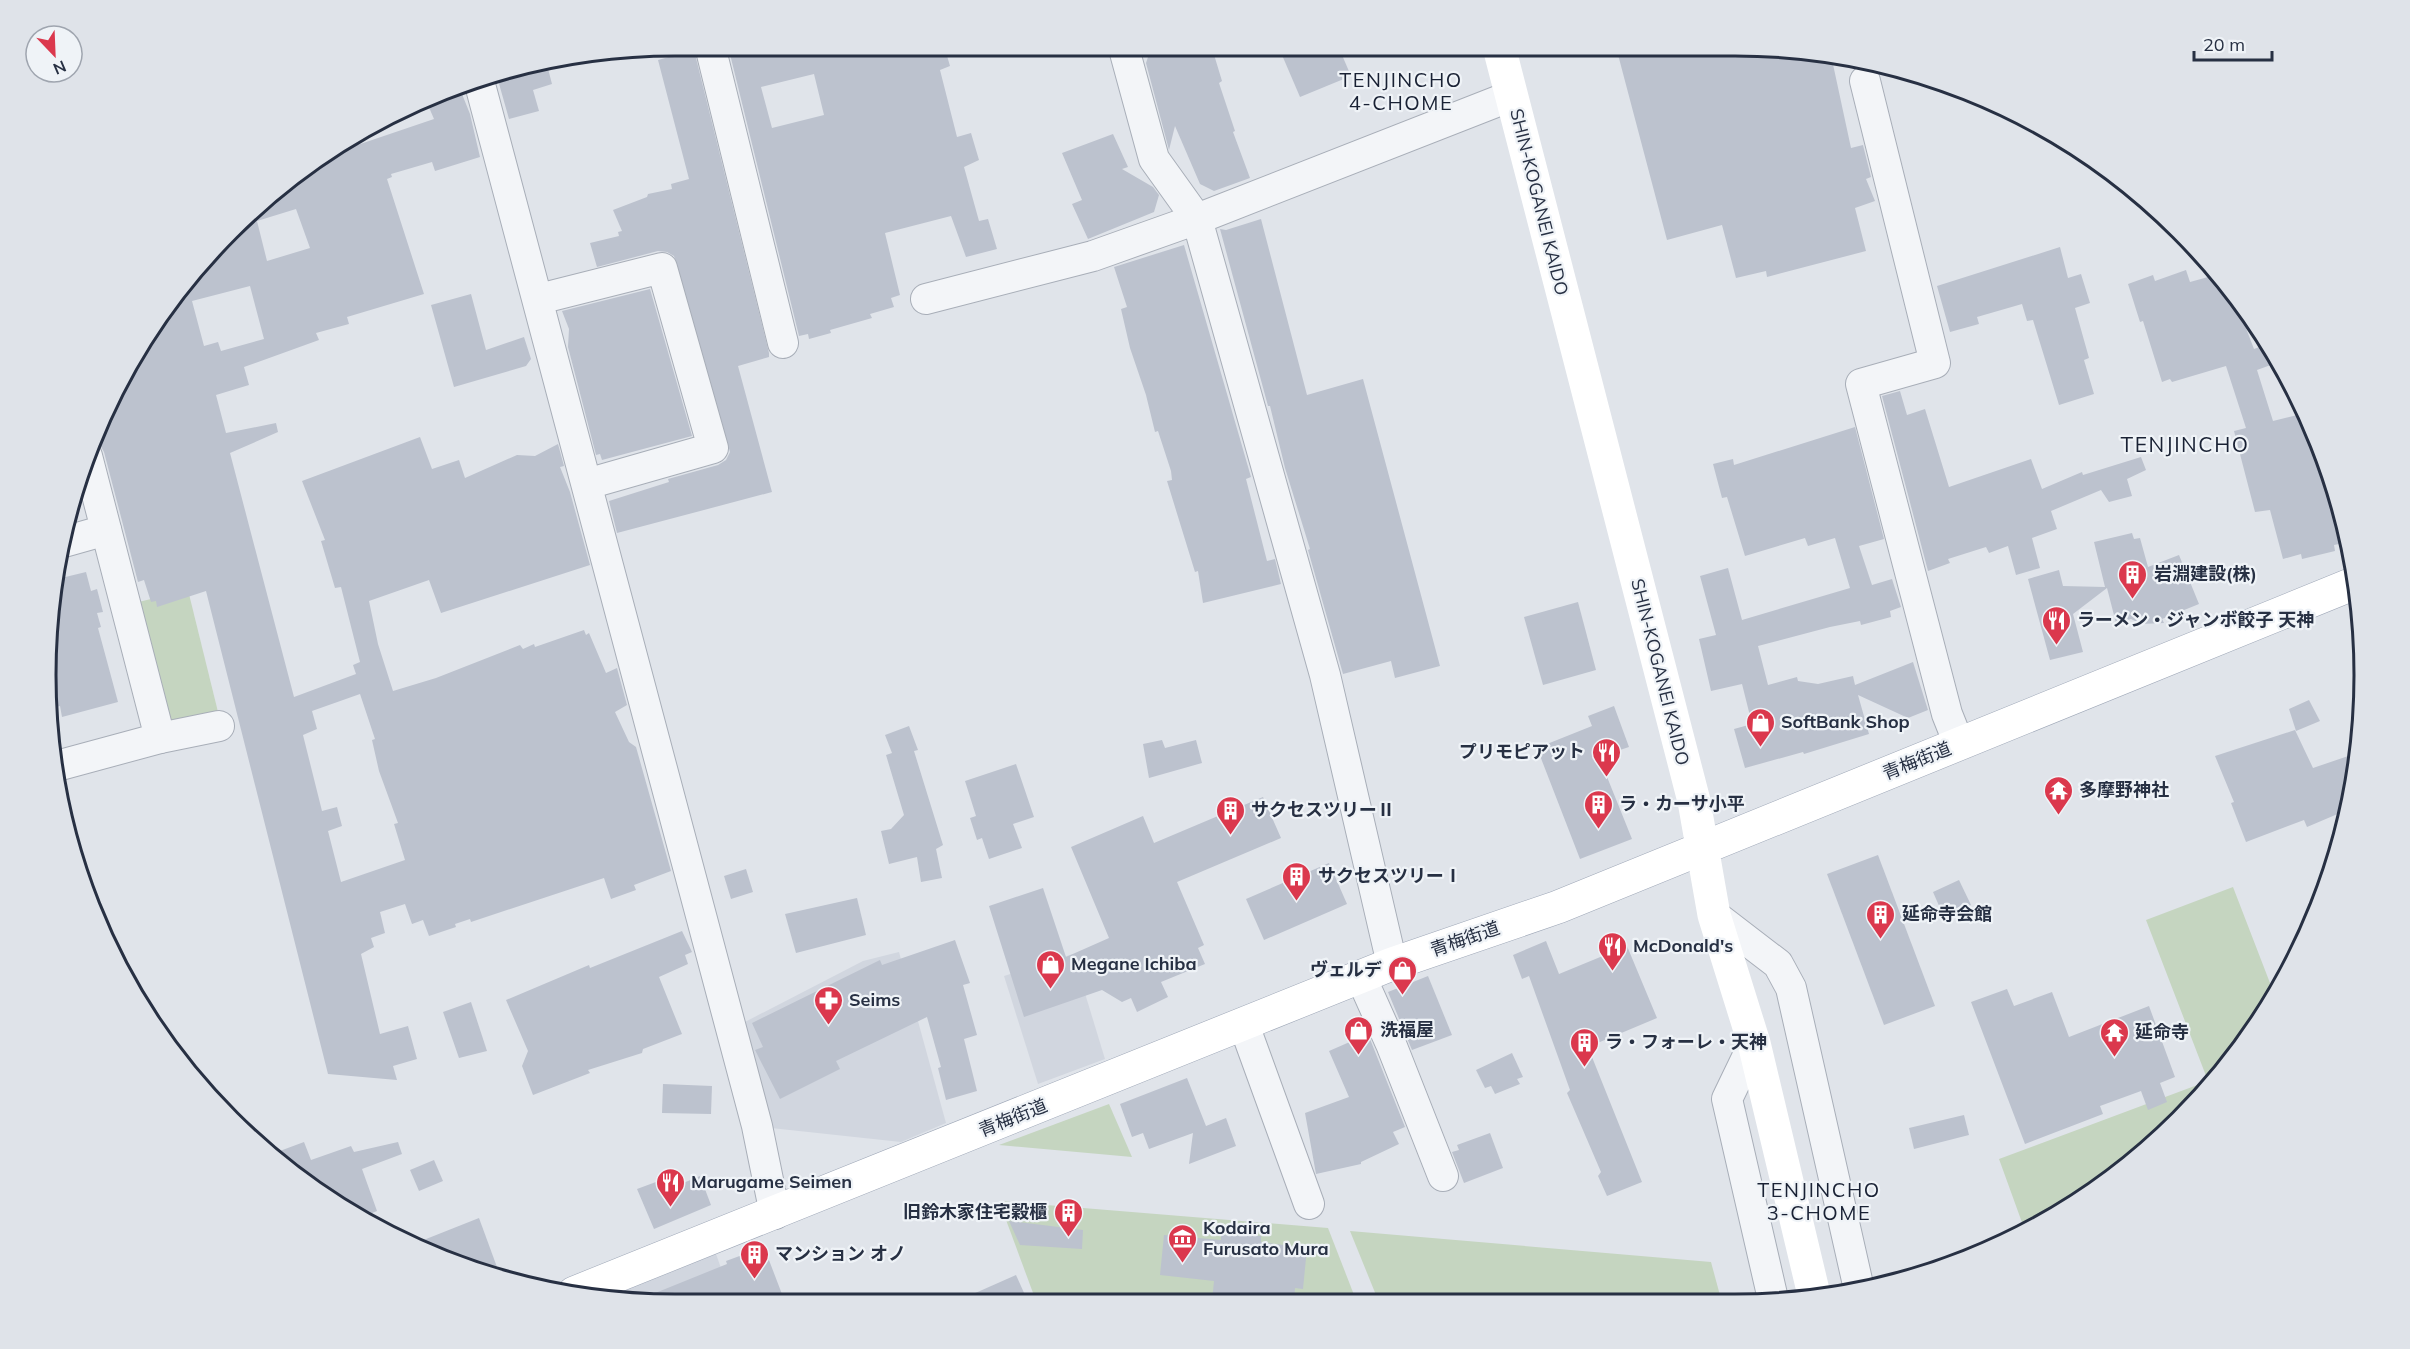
<svg xmlns="http://www.w3.org/2000/svg" width="2410" height="1349" font-family="Mulish,'Noto Sans JP',sans-serif">
<rect width="100%" height="100%" fill="#e0e4ea"/>
<!-- built -->
<g fill="#d1d6df">
<polygon points="899,952 946,1123 901,1142 771,1128 741,1024 863,961"/>
<polygon points="1073,954 1105,1059 1038,1084 1004,976"/>
<polygon points="716,1254 733,1302 634,1303 605,1298"/>
</g>
<!-- green -->
<g fill="#c5d5c0">
<polygon points="188,590 219,716 150,733 118,607"/>
<polygon points="2233,887 2275,996 2181,1119 2085,1198 2024,1228 1999,1159 2208,1081 2146,920"/>
<polygon points="1109,1104 1132,1157 999,1145"/>
<polygon points="999,1201 1328,1228 1356,1300 1036,1301"/>
<polygon points="1350,1231 1711,1262 1721,1299 1378,1300"/>
</g>
<!-- building -->
<g fill="#bcc2ce" fill-rule="evenodd">
<polygon points="1776,46 1831,55 1851,148 1863,145 1871,177 1866,179 1875,201 1855,208 1866,251 1767,277 1766,271 1736,278 1722,225 1667,240 1616,47"/>
<polygon points="1151,48 1212,48 1222,81 1219,83 1235,131 1233,132 1250,178 1214,191 1200,184 1175,126 1169,150 1146,63"/>
<polygon points="1279,48 1339,48 1351,76 1300,97"/>
<path d="M945,49L950,66L940,70L957,137L971,133L979,160L964,167L979,221L988,219L997,249L966,257L951,216L885,233L900,295L891,298L894,307L870,314L872,318L830,330L831,333L809,339L808,334L799,336L729,50ZM814,74L824,115L772,128L761,87Z"/>
<polygon points="694,50 769,353 769,357 738,366 772,492 617,533 609,501 669,482 668,479 718,465 726,460 730,452 674,256 667,252 658,251 597,267 590,243 619,236 618,232 622,231 613,210 647,197 648,194 672,189 671,184 689,179 658,60"/>
<polygon points="546,61 552,84 533,90 539,111 509,119 496,73"/>
<path d="M458,84L470,114L480,157L435,171L432,162L391,174L392,177L387,179L424,294L347,317L349,324L316,333L319,340L244,367L249,385L216,395L226,433L276,423L278,432L230,453L294,697L356,674L353,665L360,662L341,587L335,588L321,541L325,540L302,481L420,437L432,469L459,460L465,478L517,455L535,456L558,444L564,466L560,467L570,492L590,565L441,613L429,580L369,601L378,644L393,691L436,678L520,645L523,649L534,644L535,647L584,630L586,635L589,633L606,673L617,668L627,705L615,712L629,742L636,747L671,871L634,885L636,890L611,899L604,878L471,922L470,919L455,924L456,927L429,936L423,920L412,924L405,904L380,912L385,933L371,938L374,947L361,954L380,1034L408,1026L417,1059L393,1066L397,1080L328,1074L206,591L157,607L156,601L151,602L144,580L138,582L104,452L95,436L110,396L151,324L229,230L292,175L319,158L434,119L425,98ZM296,209L310,248L267,261L257,221ZM250,286L264,339L221,351L218,342L204,346L192,301ZM360,694L375,739L372,740L379,771L398,823L394,824L405,860L341,882L328,831L342,826L337,807L322,811L303,735L317,729L312,711Z"/>
<polygon points="1113,134 1128,167 1122,169 1153,187 1159,195 1154,212 1088,239 1072,204 1082,200 1062,153"/>
<polygon points="1261,219 1307,395 1363,379 1440,666 1395,678 1391,661 1343,674 1308,550 1310,549 1285,468 1270,406 1268,406 1220,229 1226,230"/>
<polygon points="1184,245 1251,477 1246,479 1267,561 1275,559 1281,584 1203,603 1198,571 1195,572 1167,481 1172,480 1171,471 1158,431 1155,432 1146,395 1130,348 1121,309 1127,307 1114,267"/>
<polygon points="2060,247 2068,278 2081,274 2090,303 2075,308 2089,358 2084,360 2094,394 2059,405 2033,320 2027,321 2022,304 1977,317 1979,324 1950,332 1937,286"/>
<polygon points="2186,270 2190,282 2219,274 2245,308 2239,310 2254,349 2268,344 2279,362 2257,370 2273,421 2306,413 2326,465 2333,495 2337,494 2344,515 2349,542 2334,545 2335,551 2302,559 2301,554 2283,559 2270,510 2255,512 2234,431 2246,428 2226,366 2172,382 2170,379 2162,382 2143,321 2140,322 2128,284 2153,275 2155,281"/>
<polygon points="650,289 692,436 602,460 600,454 596,455 568,347 569,329 562,311"/>
<polygon points="471,294 486,350 524,337 531,359 526,366 454,387 431,305"/>
<polygon points="1900,391 1907,415 1925,409 1949,487 2031,459 2042,489 2082,472 2083,475 2141,457 2146,470 2127,479 2132,496 2109,502 2101,490 2051,511 2057,529 2032,538 2040,568 2016,575 2008,546 1989,553 1986,547 1948,559 1950,563 1928,571 1882,396"/>
<polygon points="1855,427 1884,539 1859,546 1872,585 1892,579 1901,607 1890,611 1891,617 1861,625 1860,621 1830,627 1758,646 1768,685 1797,677 1798,681 1818,684 1853,676 1855,685 1913,662 1928,710 1908,718 1858,695 1869,734 1804,754 1803,752 1745,768 1734,729 1752,724 1742,684 1711,691 1699,639 1716,635 1700,576 1728,568 1742,620 1850,588 1835,538 1808,546 1805,538 1745,556 1727,497 1722,498 1713,464 1733,459 1734,465"/>
<polygon points="2132,533 2134,539 2140,538 2148,567 2179,555 2199,604 2162,619 2164,623 2141,624 2131,619 2116,623 2107,588 2073,614 2083,652 2050,660 2028,579 2059,570 2063,586 2105,587 2094,542"/>
<polygon points="86,572 91,591 97,589 103,612 97,613 101,627 98,628 118,702 62,717 60,706 52,708 47,689 50,593 53,580"/>
<polygon points="1578,602 1596,670 1543,685 1524,617"/>
<polygon points="2309,700 2320,721 2296,731 2289,709"/>
<polygon points="1614,706 1629,747 1599,757 1632,839 1580,859 1537,748 1592,726 1588,716"/>
<polygon points="909,726 918,750 914,751 943,845 936,849 942,878 921,882 917,857 889,864 881,831 891,829 904,815 886,755 892,753 885,735"/>
<polygon points="2295,730 2313,768 2360,752 2347,810 2307,827 2304,820 2246,842 2231,803 2234,802 2215,756"/>
<polygon points="1162,740 1165,748 1196,740 1202,763 1149,778 1143,744"/>
<polygon points="1016,764 1034,817 1013,824 1022,848 989,859 982,838 977,840 970,818 976,816 965,781"/>
<polygon points="1263,797 1281,838 1177,882 1204,945 1198,948 1205,964 1161,982 1168,997 1137,1012 1131,998 1122,1002 1102,990 1024,1017 989,906 1043,888 1066,957 1109,938 1071,847 1143,816 1154,843"/>
<polygon points="1878,855 1935,1006 1884,1025 1827,874"/>
<polygon points="1329,863 1347,904 1264,940 1246,899"/>
<polygon points="746,869 753,892 731,899 724,876"/>
<polygon points="1959,880 1971,905 1944,917 1933,892"/>
<polygon points="857,898 866,935 796,953 785,914"/>
<polygon points="682,931 692,952 685,955 688,964 659,977 682,1034 643,1049 642,1053 588,1070 590,1073 533,1095 522,1066 528,1051 506,1000 589,965 590,968"/>
<polygon points="955,940 970,983 963,985 977,1035 964,1039 977,1091 946,1100 938,1068 941,1067 927,1017 836,1061 840,1069 780,1099 755,1050 763,1047 752,1023 880,960 882,965"/>
<polygon points="1546,941 1559,974 1627,946 1657,1018 1588,1047 1642,1182 1607,1196 1598,1176 1601,1172 1567,1093 1570,1090 1529,976 1522,979 1513,955"/>
<polygon points="1428,976 1452,1035 1412,1050 1388,992"/>
<polygon points="2007,989 2014,1006 2052,992 2069,1037 2149,1006 2175,1077 2160,1083 2167,1102 2148,1110 2141,1091 2100,1106 2103,1114 2025,1144 1971,1002"/>
<polygon points="471,1002 487,1051 459,1058 443,1012"/>
<polygon points="1368,1034 1405,1127 1393,1132 1399,1144 1361,1162 1361,1164 1316,1174 1305,1113 1349,1097 1329,1051"/>
<polygon points="1512,1053 1523,1077 1517,1079 1520,1084 1495,1094 1491,1086 1485,1088 1476,1070"/>
<polygon points="1187,1078 1206,1126 1226,1118 1236,1146 1189,1164 1193,1133 1149,1149 1143,1133 1132,1137 1120,1104"/>
<polygon points="663,1084 712,1086 711,1114 662,1113"/>
<polygon points="1964,1115 1969,1135 1914,1149 1909,1128"/>
<polygon points="1490,1133 1503,1168 1464,1183 1452,1152 1459,1150 1457,1145"/>
<polygon points="304,1142 311,1160 351,1146 354,1152 398,1142 402,1154 362,1169 377,1211 358,1219 269,1155"/>
<polygon points="434,1160 443,1181 419,1191 410,1170"/>
<polygon points="672,1176 676,1186 700,1176 711,1205 654,1229 637,1189"/>
<polygon points="479,1218 501,1278 416,1243"/>
<polygon points="1009,1221 1083,1230 1082,1249 1020,1245"/>
<polygon points="1164,1235 1221,1240 1221,1235 1261,1236 1261,1242 1307,1248 1303,1289 1295,1288 1294,1300 1212,1301 1214,1281 1160,1275"/>
<polygon points="764,1247 785,1302 633,1302 727,1264 726,1261"/>
<polygon points="1016,1275 1025,1295 1010,1301 955,1302"/>
</g>
<g fill="none" stroke-linecap="round" stroke-linejoin="round">
<defs>
<g id="street">
<polyline points="1124,49 1154,159 1197,219 1325,675 1392,964"/>
<polyline points="711,50 783,343"/>
<polyline points="478,77 757,1126 775,1214"/>
<polyline points="1865,81 1935,363 1861,384 1947,714 1959,744"/>
<polyline points="539,299 662,268 713,448 587,484"/>
<polyline points="926,299 1093,256 1197,219 1511,96"/>
<polyline points="60,543 106,530"/>
<polyline points="160,738 219,726"/>
<polyline points="53,767 160,738 87,456"/>
<polyline points="1714,915 1778,964 1791,988 1859,1289"/>
<polyline points="1361,977 1391,1044 1443,1176"/>
<polyline points="1244,1025 1309,1204"/>
<polyline points="1754,1043 1727,1099 1773,1299"/>
</g>
<polyline id="primary" points="574,1293 1392,964 1558,907 2355,583"/>
</defs>
<!-- street casing -->
<use href="#street" stroke="#a8aeb8" stroke-width="32"/>
<!-- primary casing -->
<use href="#primary" stroke="#9ea7b7" stroke-width="34"/>
<!-- street -->
<use href="#street" stroke="#f3f5f8" stroke-width="30"/>
<!-- secondary -->
<polyline stroke="#fff" stroke-width="33" points="1499,47 1694,801 1714,915 1754,1043 1815,1299"/>
<!-- primary -->
<use href="#primary" stroke="#fff" stroke-width="33"/>
</g>
<!-- icons -->
<defs>
<symbol id="building-pin" viewBox="-11 -11 22 30"><path d="M0 17L-7.5 6A9.5 9.5 0 1 1 7.5 6Z" fill="#db384d" stroke="#eff3f7"/><path d="M-4-6H4V6H1V3H-1V6H-4ZM-2.5-4.3h1.7v1.8h-1.7ZM.8-4.3h1.7v1.8H.8ZM-2.5-1h1.7V.8h-1.7ZM.8-1h1.7V.8H.8Z" fill="#fff"/></symbol>
<symbol id="restaurant-pin" viewBox="-11 -11 22 30"><path d="M0 17L-7.5 6A9.5 9.5 0 1 1 7.5 6Z" fill="#db384d" stroke="#eff3f7"/><path d="M-5-6h1v4h1v-4h1v4h1v-4h1v5L-1.5 .5V6h-2V.5L-5-1ZM5-6V6H3V1.5H1.5Q1.5-4 5-6Z" fill="#fff"/></symbol>
<symbol id="shop-pin" viewBox="-11 -11 22 30"><path d="M0 17L-7.5 6A9.5 9.5 0 1 1 7.5 6Z" fill="#db384d" stroke="#eff3f7"/><path d="M-5-2.5h2.3a2.7 3.5 0 0 1 5.4 0H5L5.5 6h-11ZM-1.5-2.5h3a1.5 2.3 0 0 0-3 0Z" fill="#fff"/></symbol>
<symbol id="temple-pin" viewBox="-11 -11 22 30"><path d="M0 17L-7.5 6A9.5 9.5 0 1 1 7.5 6Z" fill="#db384d" stroke="#eff3f7"/><path d="M0-6L5-2H3V0L6.5 2.5H4V6H1.5V3h-3V6H-4V2.5H-6.5L-3 0V-2H-5Z" fill="#fff"/></symbol>
<symbol id="pharmacy-pin" viewBox="-11 -11 22 30"><path d="M0 17L-7.5 6A9.5 9.5 0 1 1 7.5 6Z" fill="#db384d" stroke="#eff3f7"/><path d="M-2-6h4v4h4v4h-4v4h-4v-4h-4v-4h4Z" fill="#fff"/></symbol>
<symbol id="museum-pin" viewBox="-11 -11 22 30"><path d="M0 17L-7.5 6A9.5 9.5 0 1 1 7.5 6Z" fill="#db384d" stroke="#eff3f7"/><path d="M0-6L6-3V-2H-6V-3ZM-5-1h2V3h-2ZM-1-1h2V3h-2ZM3-1h2V3H3ZM-6 4H6V6H-6Z" fill="#fff"/></symbol>
</defs>
<g fill-rule="evenodd">
<use href="#building-pin" x="2116" y="558" width="33" height="45"/>
<use href="#restaurant-pin" x="2040" y="604" width="33" height="45"/>
<use href="#shop-pin" x="1744" y="706" width="33" height="45"/>
<use href="#restaurant-pin" x="1590" y="736" width="33" height="45"/>
<use href="#temple-pin" x="2042" y="774" width="33" height="45"/>
<use href="#building-pin" x="1582" y="788" width="33" height="45"/>
<use href="#building-pin" x="1214" y="794" width="33" height="45"/>
<use href="#building-pin" x="1280" y="860" width="33" height="45"/>
<use href="#building-pin" x="1864" y="898" width="33" height="45"/>
<use href="#restaurant-pin" x="1596" y="930" width="33" height="45"/>
<use href="#shop-pin" x="1034" y="948" width="33" height="45"/>
<use href="#shop-pin" x="1386" y="954" width="33" height="45"/>
<use href="#pharmacy-pin" x="812" y="984" width="33" height="45"/>
<use href="#shop-pin" x="1342" y="1014" width="33" height="45"/>
<use href="#temple-pin" x="2098" y="1016" width="33" height="45"/>
<use href="#building-pin" x="1568" y="1026" width="33" height="45"/>
<use href="#restaurant-pin" x="654" y="1166" width="33" height="45"/>
<use href="#building-pin" x="1052" y="1196" width="33" height="45"/>
<use href="#museum-pin" x="1166" y="1222" width="33" height="45"/>
<use href="#building-pin" x="738" y="1238" width="33" height="45"/>
</g>
<g text-anchor="middle" stroke-width="4.5" stroke-linejoin="round" paint-order="stroke">
<!-- street labels -->
<g font-size="18" fill="#273043" stroke="#eff3f7">
<text transform="translate(1539 202) rotate(76)" y="6">SHIN-KOGANEI KAIDO</text>
<text transform="translate(1660 672) rotate(76)" y="6">SHIN-KOGANEI KAIDO</text>
<text transform="translate(1917 761) rotate(-22)" y="6">青梅街道</text>
<text transform="translate(1465 939) rotate(-19)" y="6">青梅街道</text>
<text transform="translate(1013 1118) rotate(-22)" y="6">青梅街道</text>
</g>
<!-- poi labels -->
<g font-size="18" font-weight="bold" fill="#273043" stroke="#eff3f7" text-anchor="start">
<text x="2154" y="580">岩淵建設(株)</text>
<text x="2077" y="626">ラーメン・ジャンボ餃子 天神</text>
<text x="1781" y="728">SoftBank Shop</text>
<text x="1585" y="758" text-anchor="end">プリモピアット</text>
<text x="2079" y="796">多摩野神社</text>
<text x="1619" y="810">ラ・カーサ小平</text>
<text x="1251" y="816">サクセスツリーⅡ</text>
<text x="1318" y="882">サクセスツリーⅠ</text>
<text x="1902" y="920">延命寺会館</text>
<text x="1633" y="952">McDonald's</text>
<text x="1071" y="970">Megane Ichiba</text>
<text x="1382" y="976" text-anchor="end">ヴェルデ</text>
<text x="849" y="1006">Seims</text>
<text x="1380" y="1036">洗福屋</text>
<text x="2135" y="1038">延命寺</text>
<text x="1605" y="1048">ラ・フォーレ・天神</text>
<text x="691" y="1188">Marugame Seimen</text>
<text x="1047" y="1218" text-anchor="end">旧鈴木家住宅穀櫃</text>
<text x="1203" y="1234">Kodaira<tspan x="1203" dy="21">Furusato Mura</tspan></text>
<text x="775" y="1260">マンション オノ</text>
</g>
<!-- neighbourhood labels -->
<g font-size="20" letter-spacing="1.5" fill="#192134" stroke="#eff3f7">
<text x="1401" y="87">TENJINCHO<tspan x="1401" dy="23">4-CHOME</tspan></text>
<text x="1819" y="1197">TENJINCHO<tspan x="1819" dy="23">3-CHOME</tspan></text>
</g>
<!-- quarter labels -->
<g font-size="21" letter-spacing="1.5" fill="#192134" stroke="#eff3f7">
<text x="2185" y="452">TENJINCHO</text>
</g>
</g>
<!-- crop -->
<path d="M0 0H2410V1349H0ZM675 56H1735A619 619 0 0 1 2354 675V675A619 619 0 0 1 1735 1294H675A619 619 0 0 1 56 675V675A619 619 0 0 1 675 56Z" fill="#dfe3e9" fill-rule="evenodd"/>
<path fill="none" stroke="#273043" stroke-width="3" d="M675 56H1735A619 619 0 0 1 2354 675V675A619 619 0 0 1 1735 1294H675A619 619 0 0 1 56 675V675A619 619 0 0 1 675 56Z"/>
<!-- north arrow -->
<g transform="translate(54 54) rotate(157)"><circle r="28" fill="#eff3f7" stroke="#9fa5af" stroke-width="1.5"/>
<path d="M0-4.5L10 22L0 15L-10 22Z" fill="#db384d"/>
<text y="-9" font-size="16" font-weight="bold" text-anchor="middle" fill="#273043">N</text>
</g>
<!-- scale -->
<path d="M2194 51v9h78v-9" fill="none" stroke="#273043" stroke-width="3"/>
<text x="2203" y="51" font-size="18" fill="#273043" stroke="#eff3f7" stroke-width="4.5" paint-order="stroke">20 m</text>
</svg>
